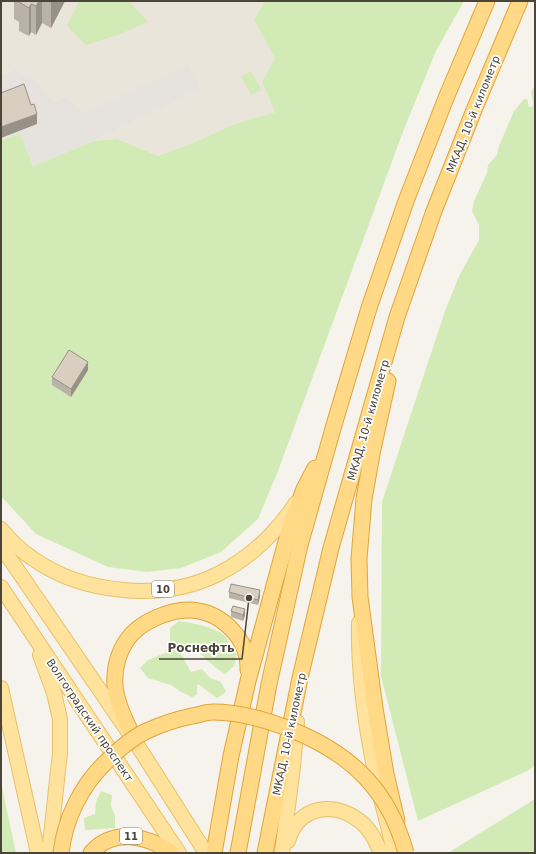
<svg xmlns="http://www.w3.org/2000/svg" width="536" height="854" font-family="'DejaVu Sans',sans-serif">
<rect width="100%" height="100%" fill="#f6f3ec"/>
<!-- residential -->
<polygon fill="#eae5da" points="1,1 265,1 254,20 275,58 262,82 275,112 234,124 193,143 158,156 117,139 94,141 199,89 188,66 83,112 66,96 54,102 28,72 21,74 18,68 1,75"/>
<!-- industrial -->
<polygon fill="#e6e2dd" points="188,65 200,89 94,141 33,166 20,133 1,140 1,75 18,68 21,74 28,72 54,102 66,96 83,112"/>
<!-- green -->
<g fill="#d2eab5">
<polygon points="79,1 129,1 148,22 118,35 86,45 67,26"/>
<polygon points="265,1 464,1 436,51 404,129 278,471 258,519 221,552 181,568 147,572 108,567 36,534 1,496 1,140 20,133 33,166 94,141 117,139 158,156 193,143 234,124 275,112 262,82 275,58 254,20"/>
<polygon points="251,71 261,90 251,95 241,76"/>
<polygon points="533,88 535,88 535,766 529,770 418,821 381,676 382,502 444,314 459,276 479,240 479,225 472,211 474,201 487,173 488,165 497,155 499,146 514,111 524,99 527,99 529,107 532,107 533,103 531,93"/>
<path d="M179,621C192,623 216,627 225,636C229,642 232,649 237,655L234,666L225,674C211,666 202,653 188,644L180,652L191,672L202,669L210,678L221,682L226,692L217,698L198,684L197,687V694L192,697L181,692L171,685L148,678L140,668L148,660L170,651V628Z"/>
<polygon points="1,783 16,853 1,853"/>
<polygon points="101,791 112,795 111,806 115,816 115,828 85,830 84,818 95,814 96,802"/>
<polygon points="535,799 535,853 448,853"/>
</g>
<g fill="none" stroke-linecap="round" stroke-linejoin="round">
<defs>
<g id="primary">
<path d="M1,529C10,540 20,550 32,558C82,594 163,602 218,574C250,558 276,533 296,503"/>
<polyline points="1,546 136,743 206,853"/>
<polyline points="1,587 179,853"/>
<path d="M359,623C358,673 365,723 375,772C380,799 389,826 394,853"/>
<polyline points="40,655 54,693 60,719 60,753 49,853"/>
<polyline points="1,688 38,853"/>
<path d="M288,841C298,806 334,800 361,822C371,830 376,842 381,853"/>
<polyline points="282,853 293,767 297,722"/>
</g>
<g id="trunk">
<polyline points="388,381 373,449 364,499 359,559 360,597 375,708 386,774 397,821"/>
<path d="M136,743C128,725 117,706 115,686C114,670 118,653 127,640C139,622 170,609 191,610C222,612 249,639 248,670"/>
<path d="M91,853C113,827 148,836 172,853"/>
<polyline points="214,853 231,756 248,681 290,527 304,489 315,468"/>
<polyline points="238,853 269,684 300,545 334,425 369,308 406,201 446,98 487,1"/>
<polyline points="265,853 300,678 331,548 397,317 434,211 474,110 520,1"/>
</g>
</defs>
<!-- primary casing -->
<use href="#primary" stroke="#e6c16a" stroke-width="16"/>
<!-- trunk casing -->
<use href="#trunk" stroke="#e0a43c" stroke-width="17"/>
<!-- primary -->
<use href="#primary" stroke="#ffe39c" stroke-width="14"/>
<!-- trunk -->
<use href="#trunk" stroke="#ffd985" stroke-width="15"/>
<defs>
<path id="trunk-bridge" d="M61,853C65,819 81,786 105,763C117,751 134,736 149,730C162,724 178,719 192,716C199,715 206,712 213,712C240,712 267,720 292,730C351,754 389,790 406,853"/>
</defs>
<!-- trunk-bridge casing -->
<use href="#trunk-bridge" stroke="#e0a43c" stroke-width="17" stroke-linecap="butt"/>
<!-- trunk-bridge -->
<use href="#trunk-bridge" stroke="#ffd985" stroke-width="15"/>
</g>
<!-- wall -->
<g fill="#bab2a6">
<polygon points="14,1 65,1 51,28 42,23 36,35 31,32 29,36 19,31 19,22 14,19"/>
<polygon points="88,370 71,397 52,385 52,377"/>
<polygon points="229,592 260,596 258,605 229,598"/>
<polygon points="231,611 245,615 243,621 231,617"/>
</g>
<!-- shaded-wall -->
<g fill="#979187">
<polygon points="39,1 42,1 42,23 36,35 36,6"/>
<polygon points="51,1 65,1 51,28"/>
<polygon points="31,4 31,32 29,36 29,8"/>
<polygon points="37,114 37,124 1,138 1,127"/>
<polygon points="88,362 88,370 71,397 71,389"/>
<polygon points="260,590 260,596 258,605 258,600"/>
<polygon points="245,609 245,615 243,621 243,615"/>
</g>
<!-- building -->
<g fill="#d8cfc1" stroke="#979187">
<polygon points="20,1 39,1 36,6 31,4 29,8 19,2"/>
<polygon points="24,84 31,105 34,104 37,114 1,127 1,93"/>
<polygon points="69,350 88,362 71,389 52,377"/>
<polygon points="231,584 260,590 258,600 229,592"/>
<polygon points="233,606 245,609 243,615 231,611"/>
</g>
<g text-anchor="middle" stroke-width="3.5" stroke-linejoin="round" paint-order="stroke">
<!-- shield labels -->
<g fill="#fff" stroke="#817c74" stroke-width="1">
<rect x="152" y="581" width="22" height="16" rx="3"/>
<rect x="120" y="828" width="22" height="16" rx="3"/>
</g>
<g font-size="10" font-weight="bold" fill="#4b4439">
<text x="163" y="593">10</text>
<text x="131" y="840">11</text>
</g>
<!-- street labels -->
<g font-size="11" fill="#4b4439" stroke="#fff">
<text transform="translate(473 114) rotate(-68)" y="4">МКАД, 10-й километр</text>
<text transform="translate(368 420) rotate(-74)" y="4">МКАД, 10-й километр</text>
<text transform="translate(90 720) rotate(56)" y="4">Волгоградский проспект</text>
<text transform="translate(289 734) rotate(-78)" y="4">МКАД, 10-й километр</text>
</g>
</g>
<!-- callouts -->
<path fill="none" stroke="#4b4439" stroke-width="1.5" d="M249 598L242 659H159"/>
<circle fill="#4b4439" stroke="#fff" stroke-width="1.5" cx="249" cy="598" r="4"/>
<g font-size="12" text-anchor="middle" font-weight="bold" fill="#4b4439" stroke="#fff" stroke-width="3.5" stroke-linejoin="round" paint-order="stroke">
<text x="201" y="652">Роснефть</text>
</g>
<!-- border -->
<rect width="536" height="854" fill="none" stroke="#4b4439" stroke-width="4"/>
</svg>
